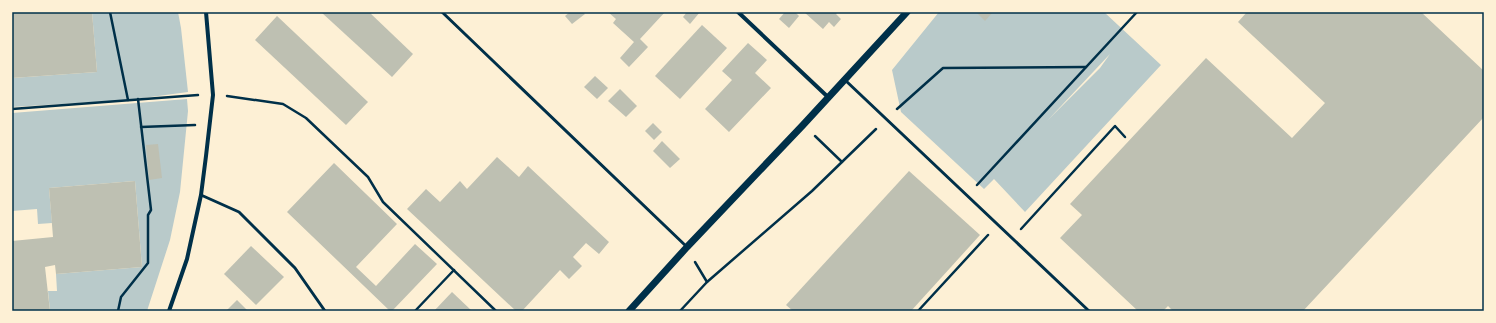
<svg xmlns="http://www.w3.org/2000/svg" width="1496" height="323" font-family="'IBM Plex Sans',sans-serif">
<rect width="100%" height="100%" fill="#fdf0d5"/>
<!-- green -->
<g fill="#b9caca" fill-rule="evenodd">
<polygon points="92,12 178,12 181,28 188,92 128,100 12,107 12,78 97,72"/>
<path d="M939,12H1104L1161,65L1025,212L994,179L984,189L901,112L892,70ZM1110,54L1100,68L1047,121Z"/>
<polygon points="187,99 188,111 180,192 170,240 147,311 50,311 48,291 57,291 56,274 142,267 135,181 49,188 52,223 38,224 37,209 12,211 12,113"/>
</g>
<!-- building -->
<g fill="#bec0b2">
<polygon points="12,12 92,12 97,72 12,78"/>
<polygon points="321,12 369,12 413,54 392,77"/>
<polygon points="570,12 583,12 585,14 572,24 565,16"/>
<polygon points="608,12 665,12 640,39 648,47 629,67 620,58 634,42 613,23 616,19"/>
<polygon points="687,12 700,12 690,24 683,17"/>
<polygon points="785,12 795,12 799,16 789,28 779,19"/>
<polygon points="804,12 838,12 836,14 841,19 834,27 829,22 823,29"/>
<polygon points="976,12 993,12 985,21"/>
<polygon points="1247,12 1421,12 1484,71 1484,117 1303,311 1173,311 1168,306 1163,311 1138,311 1060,238 1082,215 1070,204 1206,58 1292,138 1325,103 1238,22"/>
<polygon points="277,16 368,102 346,125 255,40"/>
<polygon points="702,25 727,48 680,99 655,76"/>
<polygon points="748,43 767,60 755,73 771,88 729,132 705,109 732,80 722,71"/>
<polygon points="595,76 608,88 597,99 584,87"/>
<polygon points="620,89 637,106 626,117 608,101"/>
<polygon points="653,123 662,132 654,140 645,131"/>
<polygon points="662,141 680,159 670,168 653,151"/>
<polygon points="158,144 162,178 149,180 146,145"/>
<polygon points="497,157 519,177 528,166 609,242 599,254 586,243 573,257 582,266 569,279 560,270 522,311 516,311 407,209 426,189 440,202 460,181 467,189"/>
<polygon points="334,163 397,224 356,267 376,286 415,244 437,264 392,311 390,311 287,212"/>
<polygon points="909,171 980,235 911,311 793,311 786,305"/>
<polygon points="135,181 142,267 56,274 55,265 45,267 50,311 12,311 12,241 53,237 49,188"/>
<polygon points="251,246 284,277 256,305 224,274"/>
<polygon points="452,292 472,311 434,311"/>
<polygon points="237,300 248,311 226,311"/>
</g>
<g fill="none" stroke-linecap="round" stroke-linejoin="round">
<!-- path -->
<g stroke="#003049" stroke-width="2.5">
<polyline points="110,12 128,100"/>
<polyline points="227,96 283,104 306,118 368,177 383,202 496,311"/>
<polyline points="12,109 198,95"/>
<polyline points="897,109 943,68 1086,67"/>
<polyline points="141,127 195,125"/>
<polyline points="815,136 842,162"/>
<polyline points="977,185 1137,12"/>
<polyline points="1021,229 1115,126 1125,137"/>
<polyline points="695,262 707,282"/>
<polyline points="118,311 121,297 148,263 148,215 151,210 138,99"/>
<polyline points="415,311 454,270"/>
<polyline points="680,311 707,282 812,191 876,129"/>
<polyline points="918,311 988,235"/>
</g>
<!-- service -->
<g stroke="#003049" stroke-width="3">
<polyline points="442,12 687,247"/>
<polyline points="845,80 1089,311"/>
<polyline points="201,195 239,212 295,268 325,311"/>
</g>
<!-- minor -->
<g stroke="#003049" stroke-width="4">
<polyline points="738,12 829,98"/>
<polyline points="169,311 187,259 201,195 206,156 213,95 206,12"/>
</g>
<!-- tertiary -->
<polyline stroke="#003049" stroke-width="7" points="629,311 687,247 803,125 907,12"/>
</g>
<!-- border -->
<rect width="1496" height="323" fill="none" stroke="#fdf0d5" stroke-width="26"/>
<rect x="13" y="13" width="1470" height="297" fill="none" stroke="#003049" stroke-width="1.5"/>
</svg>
